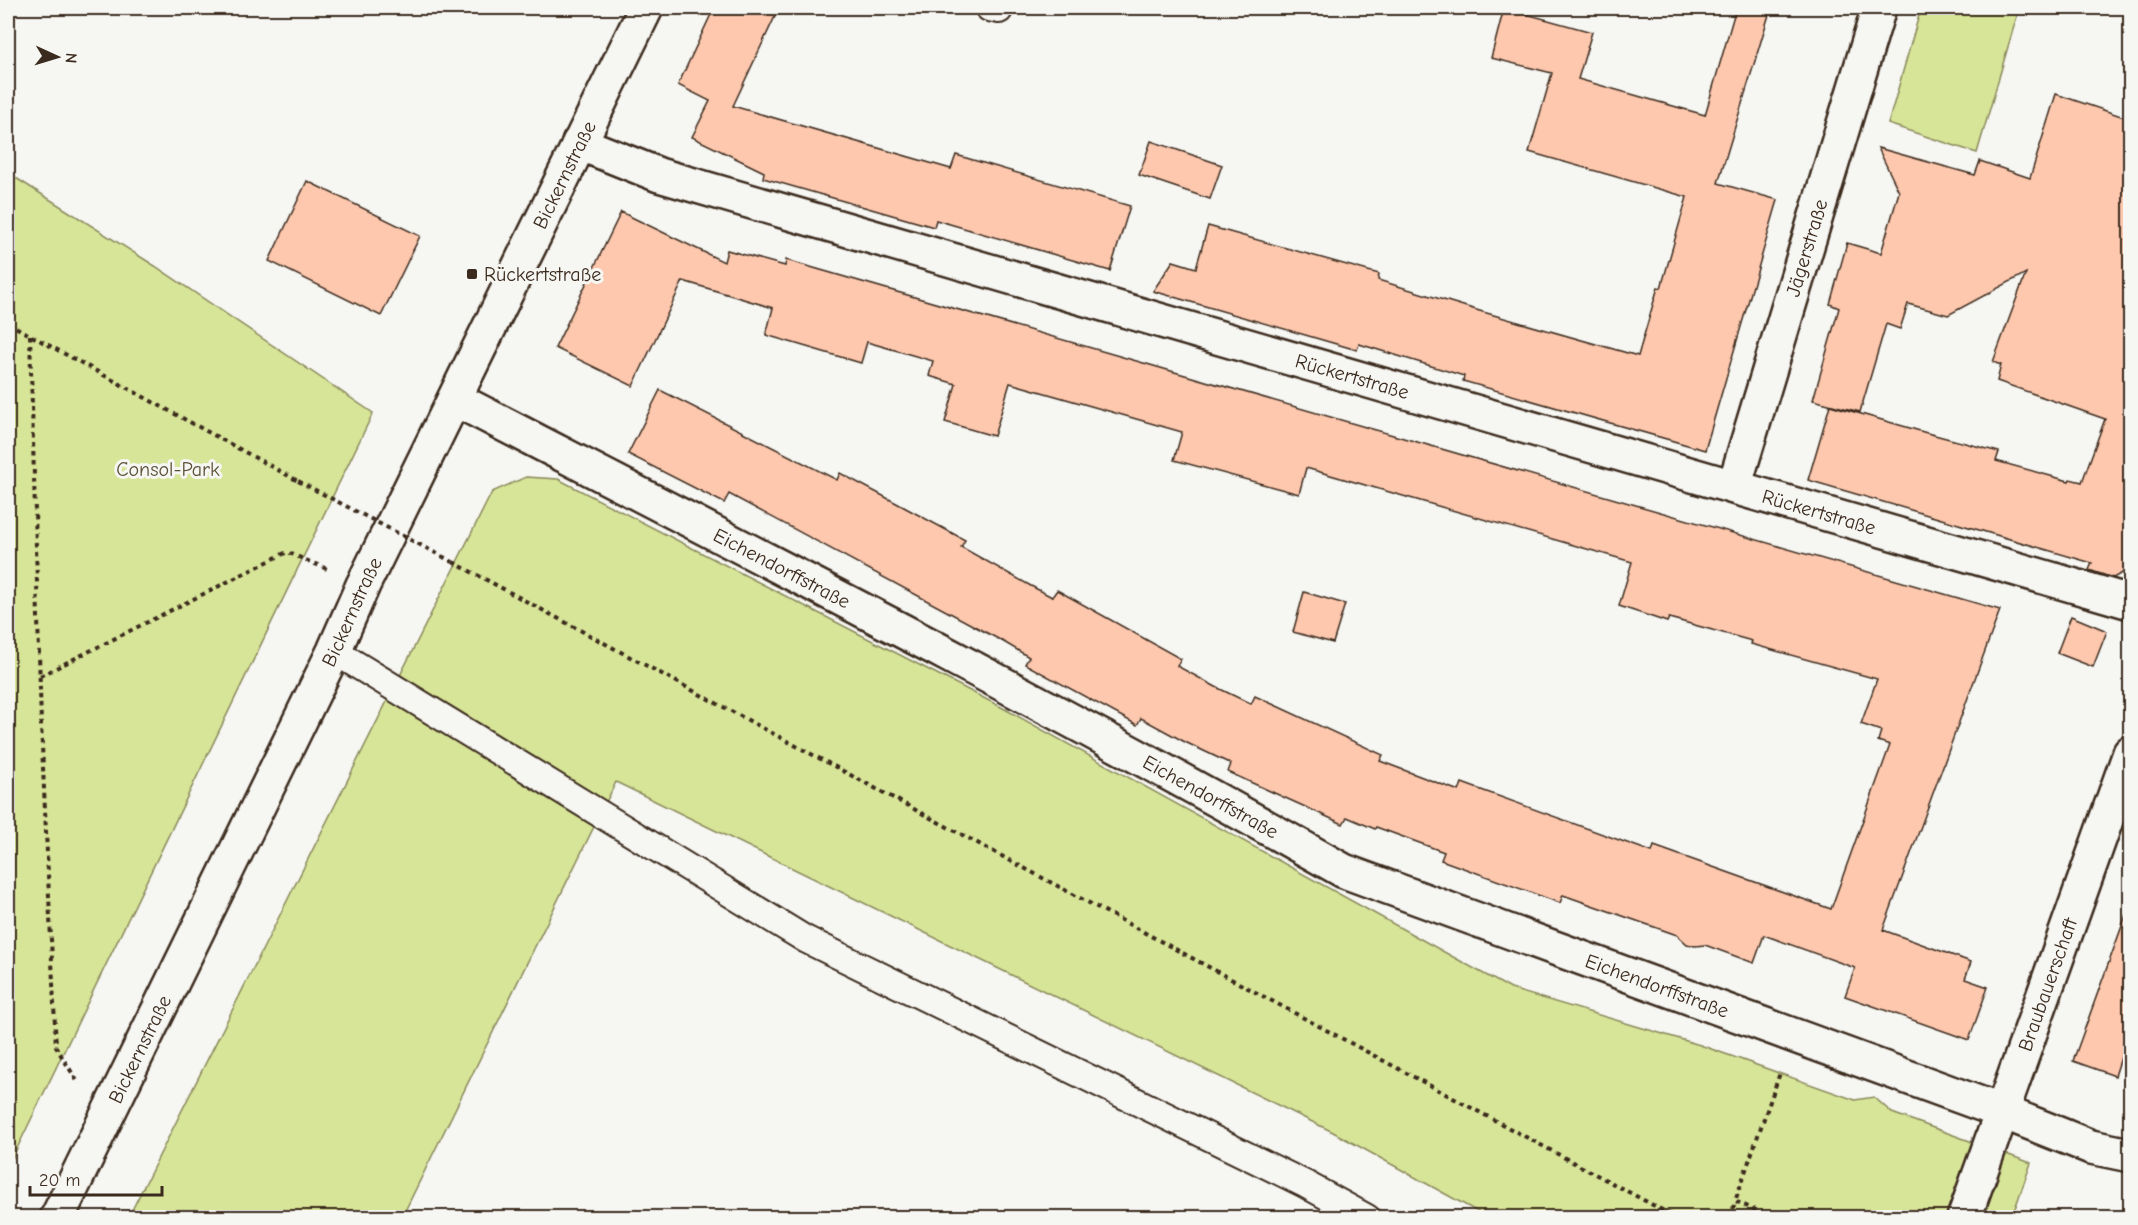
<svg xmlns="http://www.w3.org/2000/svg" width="2138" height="1225" font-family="'Comic Neue',sans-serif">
<rect width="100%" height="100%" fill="#f6f6f2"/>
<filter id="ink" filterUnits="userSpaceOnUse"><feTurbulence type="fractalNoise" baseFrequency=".0167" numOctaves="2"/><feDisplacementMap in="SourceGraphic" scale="12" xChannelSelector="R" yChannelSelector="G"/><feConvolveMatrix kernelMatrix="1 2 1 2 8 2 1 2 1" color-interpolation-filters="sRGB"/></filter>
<g filter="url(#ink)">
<!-- green -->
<g fill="#d7e598" stroke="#89885b" stroke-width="1.5">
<polygon points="1921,8 2017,8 2017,16 1977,153 1888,124"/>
<polygon points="8,173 155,266 373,413 8,1167"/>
<polygon points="526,477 558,479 1003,708 1511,989 1700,1045 1855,1100 1874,1097 1892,1113 2031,1163 2012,1217 1487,1217 1333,1132 616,782 402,1217 128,1218 492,492"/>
</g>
<!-- building -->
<g fill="#fdc8ae" stroke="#3b2a1e" stroke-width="1.5">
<polygon points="714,8 779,8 733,106 951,169 956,155 1130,206 1110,271 936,220 934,227 763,178 764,172 692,137 710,101 678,85"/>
<polygon points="1504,8 1592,32 1578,79 1705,115 1736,8 1771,8 1718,183 1778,200 1705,450 1463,381 1464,376 1359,344 1357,350 1153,291 1173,261 1196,268 1208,226 1379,274 1378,280 1483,312 1638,356 1658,287 1661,288 1687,197 1529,152 1552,73 1491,58"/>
<polygon points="2056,94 2130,119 2130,569 2113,578 2089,570 2092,563 1808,480 1830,405 1927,433 1999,452 1996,461 2069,481 2070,479 2082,482 2105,419 1997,381 2001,365 1993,362 2026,273 1948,315 1908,304 1900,329 1886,324 1860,412 1813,400 1839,308 1830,304 1847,243 1881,253 1899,192 1878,148 1975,175 1980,161 2030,178"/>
<polygon points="1151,141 1222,165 1210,199 1139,175"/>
<polygon points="307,181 420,236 381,316 269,261"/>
<polygon points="621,212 724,262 727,250 785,266 786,260 2000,610 1883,930 1971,962 1965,979 1988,987 1969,1040 1845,996 1855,968 1764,935 1754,963 1705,945 1695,946 1687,944 1677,935 1563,895 1560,903 1441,860 1444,852 1376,827 1375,829 1347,817 1343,824 1228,772 1231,764 1185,742 1141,718 1137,725 1025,664 1029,657 1002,641 729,494 724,503 628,454 660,390 837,480 840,473 902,506 965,540 961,547 1031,586 1052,597 1057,590 1181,659 1177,666 1216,687 1251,704 1255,696 1383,755 1380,761 1459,791 1462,783 1652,852 1654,846 1831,909 1890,745 1878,741 1881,731 1861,724 1877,679 1751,644 1752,641 1669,618 1667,622 1619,606 1632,562 1306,468 1299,494 1174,460 1182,432 1010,383 994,436 945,422 956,384 929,376 933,361 867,342 861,363 766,335 773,308 683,281 633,386 555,348"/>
<polygon points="1304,592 1345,604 1333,643 1293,632"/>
<polygon points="2071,616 2107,631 2093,667 2057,653"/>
<polygon points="2126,915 2130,916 2130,1054 2123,1051 2115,1076 2073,1061"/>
</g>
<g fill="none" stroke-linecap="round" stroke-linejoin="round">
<defs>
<g id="lane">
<polyline points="989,8 999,10"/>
<polyline points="334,651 805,939 1305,1184 1367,1218"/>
</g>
<g id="street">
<path id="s1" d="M579,143L659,175L2130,602"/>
<path id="s2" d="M455,399C753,553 1052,705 1344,871L2003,1112L2091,1147L2130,1155"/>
<path id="s3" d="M1734,487L1879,8"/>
<path id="s4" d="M1964,1218L2130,753"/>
</g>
<g id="secondary">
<path id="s5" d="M57,1218L334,651L363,585L646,8"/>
</g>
</defs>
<!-- lane casing -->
<use href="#lane" stroke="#3b2a1e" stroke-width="30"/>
<!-- street casing -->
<use href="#street" stroke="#3b2a1e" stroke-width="38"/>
<!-- secondary casing -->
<use href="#secondary" stroke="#3b2a1e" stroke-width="38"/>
<!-- path -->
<g stroke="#3b2a1e" stroke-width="4" stroke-dasharray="4.5 4.5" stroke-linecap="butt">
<polyline points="8,323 298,481"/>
<polyline points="30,335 41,724 56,1047 79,1084"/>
<polyline points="453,562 1677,1218"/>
<polyline points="40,676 287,552 327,569"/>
<polyline points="1731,1218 1735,1201"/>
<polyline points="1773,1218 1735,1201 1780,1073"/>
</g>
<!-- lane -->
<use href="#lane" stroke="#f6f6f2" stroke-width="26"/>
<!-- street -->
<use href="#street" stroke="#f6f6f2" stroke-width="33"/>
<!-- secondary -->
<use href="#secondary" stroke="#f6f6f2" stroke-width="33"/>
<!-- path-bridge -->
<polyline stroke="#3b2a1e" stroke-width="4" stroke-dasharray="4.5 4.5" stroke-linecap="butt" points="298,481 453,562"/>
</g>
</g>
<!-- markers -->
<rect fill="#3b2a1e" stroke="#f6f6f2" stroke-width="2" x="466" y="268" width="12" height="12" rx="3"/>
<g text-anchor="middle" stroke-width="6" stroke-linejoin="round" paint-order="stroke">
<!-- street labels -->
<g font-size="20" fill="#3b2a1e" stroke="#f6f6f2">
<text dy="7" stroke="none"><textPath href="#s5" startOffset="1160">Bickernstraße</textPath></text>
<text dy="7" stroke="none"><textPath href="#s3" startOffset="250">Jägerstraße</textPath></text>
<text dy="7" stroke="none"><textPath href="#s1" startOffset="808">Rückertstraße</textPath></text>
<text dy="7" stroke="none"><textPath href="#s1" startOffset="1294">Rückertstraße</textPath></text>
<text dy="7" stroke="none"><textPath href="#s2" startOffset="368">Eichendorffstraße</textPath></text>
<text dy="7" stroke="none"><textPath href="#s5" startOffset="674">Bickernstraße</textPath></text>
<text dy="7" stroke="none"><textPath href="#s2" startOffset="854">Eichendorffstraße</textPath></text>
<text dy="7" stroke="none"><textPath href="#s2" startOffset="1340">Eichendorffstraße</textPath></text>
<text dy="7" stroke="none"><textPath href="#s4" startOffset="248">Braubauerschaft</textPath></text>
<text dy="7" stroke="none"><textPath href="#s5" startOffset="188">Bickernstraße</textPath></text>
</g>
<!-- poi labels -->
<g font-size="20" fill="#3b2a1e" stroke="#f6f6f2" text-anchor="start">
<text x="484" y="281">Rückertstraße</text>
</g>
<!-- park labels -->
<g font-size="20" fill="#5a4f36" stroke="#f6f6f2">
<text x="168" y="476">Consol-Park</text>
</g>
</g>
<!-- margin -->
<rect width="2138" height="1225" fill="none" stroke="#f6f6f2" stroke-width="30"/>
<rect x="15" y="15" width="2108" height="1195" fill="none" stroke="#3b2a1e" stroke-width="2" filter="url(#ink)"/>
<!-- north arrow -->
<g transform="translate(57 57) rotate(94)" stroke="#f6f6f2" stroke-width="4.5" paint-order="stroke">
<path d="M0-4.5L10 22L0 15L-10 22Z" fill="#3b2a1e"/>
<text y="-9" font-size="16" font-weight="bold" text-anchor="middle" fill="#3b2a1e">N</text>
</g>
<!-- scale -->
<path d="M30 1186v9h132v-9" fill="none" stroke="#3b2a1e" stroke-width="3"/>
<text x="39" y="1186" font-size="18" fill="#3b2a1e" stroke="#f6f6f2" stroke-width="4.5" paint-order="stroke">20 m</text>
</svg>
